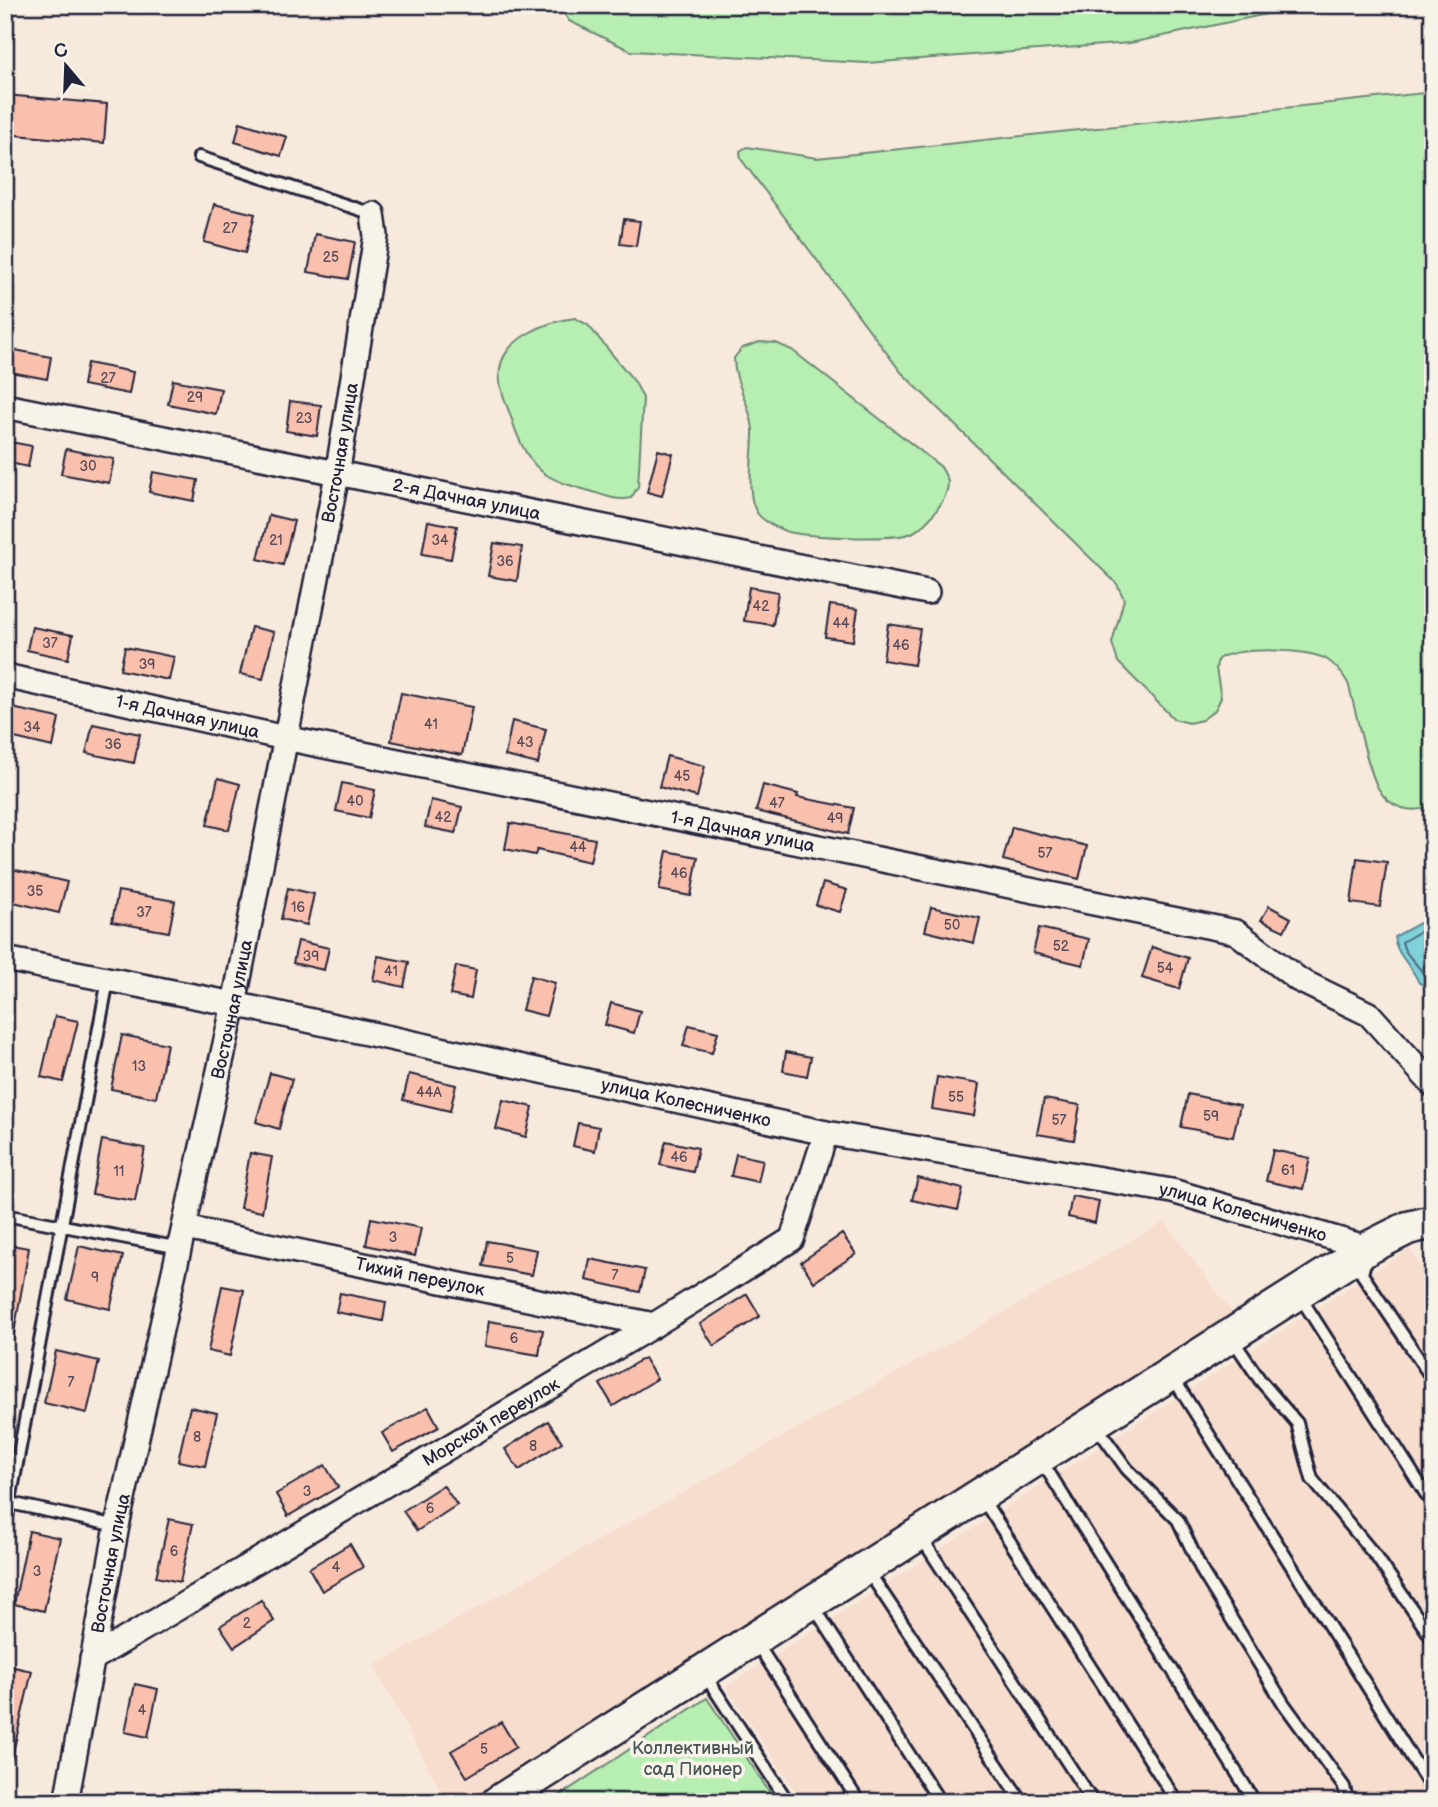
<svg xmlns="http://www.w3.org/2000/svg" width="1438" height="1807" font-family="'Balsamiq Sans',sans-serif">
<rect width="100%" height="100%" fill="#f7e9dc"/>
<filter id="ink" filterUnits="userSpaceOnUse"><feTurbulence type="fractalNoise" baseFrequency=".0143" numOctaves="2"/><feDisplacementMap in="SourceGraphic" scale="14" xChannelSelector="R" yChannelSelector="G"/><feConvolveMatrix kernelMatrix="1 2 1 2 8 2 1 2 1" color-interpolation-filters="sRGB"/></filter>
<g filter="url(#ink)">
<!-- built -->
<g fill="#f7ddce">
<polygon points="1165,1222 1233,1314 491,1802 447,1802 374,1666"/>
<polygon points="1409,1249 1433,1285 1433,1802 803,1802 726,1687"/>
</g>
<!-- green -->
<g fill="#b7eeb1" stroke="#6c8876" stroke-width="2">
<polygon points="559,5 1309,5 1130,43 867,63 631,51 569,21"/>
<path d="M1433,92V804C1413,816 1389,808 1378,788C1366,765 1356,710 1348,683C1342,673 1336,665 1326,659C1306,648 1237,647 1218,659L1216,668L1221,698L1215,710L1202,720L1189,723L1174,719L1118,662L1112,643L1124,599L1117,584L901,372L741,159L740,151L747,147L817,158Z"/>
<path d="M575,318L588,325L635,382L643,398L638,487L631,498C616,501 605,496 590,491C575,487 559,483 545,474C529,463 518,439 512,420C507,404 497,386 500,369C504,338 548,321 575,318Z"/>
<path d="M760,342L776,343L792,350L941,467C943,471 947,477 948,482C949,499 927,525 912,533C894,541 804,537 785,531C775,527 764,522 758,514C744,497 754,452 753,430C751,404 734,384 734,358L742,348Z"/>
<polygon points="707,1698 776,1802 550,1802"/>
</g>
<!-- water -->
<path fill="#80d1da" stroke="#5a8b9a" stroke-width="2" d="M1433,916V988L1419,983C1412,965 1397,957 1394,937Z"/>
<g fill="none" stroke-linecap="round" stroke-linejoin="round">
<!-- shore -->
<path stroke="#48687b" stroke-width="2" d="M1433,924L1402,942C1404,955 1419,964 1425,977L1433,981"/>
</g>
<!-- building -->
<g fill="#f8c0ad" stroke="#22223b" stroke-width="2">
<polygon points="5,95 107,104 104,143 5,134"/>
<polygon points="240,122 287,137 281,156 235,142"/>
<polygon points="214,204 255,214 245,253 204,242"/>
<polygon points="624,219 640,221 636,246 620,244"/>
<polygon points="315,234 355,242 348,279 308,272"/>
<polygon points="5,348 51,357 47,379 5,371"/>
<polygon points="87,363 133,372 129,394 83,385"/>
<polygon points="173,380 221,389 216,414 168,404"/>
<polygon points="290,401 321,405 317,436 286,431"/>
<polygon points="5,441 32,446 28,467 5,462"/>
<polygon points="66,449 114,459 109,483 61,474"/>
<polygon points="658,450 673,454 662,496 647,492"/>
<polygon points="153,472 198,480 194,501 149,492"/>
<polygon points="269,515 294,521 283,565 258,559"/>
<polygon points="428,521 457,526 451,559 422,554"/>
<polygon points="494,543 522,547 517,581 488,576"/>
<polygon points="749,587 778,592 773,625 744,621"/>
<polygon points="830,605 858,609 853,641 825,637"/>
<polygon points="888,624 920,629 914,665 883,660"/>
<polygon points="32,627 73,635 68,659 27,650"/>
<polygon points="251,627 274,632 263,679 240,674"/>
<polygon points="125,647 174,657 169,680 120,670"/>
<polygon points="401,693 472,707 462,755 391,741"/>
<polygon points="12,708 59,718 53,747 6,736"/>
<polygon points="512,721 546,729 538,764 505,756"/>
<polygon points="93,724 140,734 134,763 86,753"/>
<polygon points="667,756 705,766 697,797 659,787"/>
<polygon points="218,778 240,784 229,830 207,825"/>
<polygon points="342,783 375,790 369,818 336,811"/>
<polygon points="763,785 798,794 797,797 854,808 848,834 756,811"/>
<polygon points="431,800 462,807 456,833 425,827"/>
<polygon points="510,823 595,839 590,862 537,850 535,855 505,849"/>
<polygon points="1012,827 1087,846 1079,879 1003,860"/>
<polygon points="667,851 698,857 691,896 659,890"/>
<polygon points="1357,858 1387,862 1380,907 1351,903"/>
<polygon points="8,868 67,882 59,913 5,900"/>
<polygon points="823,883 847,890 840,912 816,905"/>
<polygon points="288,888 314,894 307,925 281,919"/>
<polygon points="118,891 175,901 169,932 112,922"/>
<polygon points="1269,906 1291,918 1284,931 1261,920"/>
<polygon points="931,907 980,918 974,943 925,931"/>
<polygon points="1039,928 1089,939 1083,965 1033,953"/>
<polygon points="298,941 329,948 324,970 293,963"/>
<polygon points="1152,947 1188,958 1179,989 1142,978"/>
<polygon points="378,956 409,962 404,987 373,980"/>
<polygon points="456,966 476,970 471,999 450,995"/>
<polygon points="531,976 555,983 546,1016 522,1010"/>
<polygon points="611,1003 640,1011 634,1033 605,1025"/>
<polygon points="55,1016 78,1021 63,1082 41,1077"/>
<polygon points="689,1025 718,1032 712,1053 683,1046"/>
<polygon points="122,1035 167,1044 156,1098 111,1089"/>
<polygon points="786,1052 811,1057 807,1076 783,1071"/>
<polygon points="270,1073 292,1079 279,1129 256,1122"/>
<polygon points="409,1074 456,1085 450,1111 403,1100"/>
<polygon points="937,1077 979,1084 974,1116 932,1109"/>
<polygon points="1188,1094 1240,1105 1233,1137 1181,1127"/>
<polygon points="1044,1099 1080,1105 1074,1140 1037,1134"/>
<polygon points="503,1100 533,1107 526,1137 496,1129"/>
<polygon points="578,1123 599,1127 595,1151 573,1146"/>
<polygon points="102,1140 145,1148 135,1201 92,1194"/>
<polygon points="666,1141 698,1148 693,1172 660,1165"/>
<polygon points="1273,1150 1310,1158 1303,1189 1266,1181"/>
<polygon points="250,1153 272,1157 262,1212 240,1208"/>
<polygon points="736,1154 763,1160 758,1182 731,1176"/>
<polygon points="918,1178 963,1189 958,1210 912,1200"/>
<polygon points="1072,1196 1099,1201 1095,1223 1068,1217"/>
<polygon points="371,1218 421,1228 415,1256 366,1245"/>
<polygon points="842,1234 856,1254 814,1282 801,1262"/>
<polygon points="487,1241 537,1250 532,1275 483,1266"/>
<polygon points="5,1244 29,1248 13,1339 5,1338"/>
<polygon points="79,1246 123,1256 110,1309 67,1299"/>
<polygon points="590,1259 645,1270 640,1292 586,1280"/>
<polygon points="222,1286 244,1290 230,1356 208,1351"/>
<polygon points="340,1293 386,1302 383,1321 336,1312"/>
<polygon points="747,1294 760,1316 714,1346 700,1324"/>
<polygon points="489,1321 543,1330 539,1355 485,1346"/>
<polygon points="56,1351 99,1361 87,1413 44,1403"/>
<polygon points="644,1358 657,1379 613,1406 600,1384"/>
<polygon points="190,1407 217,1413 205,1466 178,1461"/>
<polygon points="428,1407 439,1427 393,1452 382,1433"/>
<polygon points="548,1421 562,1442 519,1470 505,1449"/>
<polygon points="325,1465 338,1487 288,1516 276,1494"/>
<polygon points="443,1485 457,1505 417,1531 403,1511"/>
<polygon points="169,1519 193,1524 180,1582 156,1577"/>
<polygon points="29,1531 60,1538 44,1611 14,1604"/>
<polygon points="350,1544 363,1567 322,1591 309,1568"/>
<polygon points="261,1600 274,1621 234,1647 220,1626"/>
<polygon points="5,1665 32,1671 11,1761 5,1760"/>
<polygon points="135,1684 158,1689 148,1737 125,1732"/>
<polygon points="501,1722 516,1747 467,1777 451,1751"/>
</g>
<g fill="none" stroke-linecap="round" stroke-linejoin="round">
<defs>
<g id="lane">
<polyline points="199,157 373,214"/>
<polyline points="5,1215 180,1248"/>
<polyline points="1366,1258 1362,1274 1433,1380"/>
<polyline points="1299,1295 1433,1505"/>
<polyline points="1231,1337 1260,1380 1297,1423 1312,1479 1378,1559 1433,1640"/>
<polyline points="1172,1376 1433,1791"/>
<polyline points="1096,1426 1127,1469 1178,1520 1203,1573 1284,1704 1344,1787 1348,1802"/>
<polyline points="1041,1460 1255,1802"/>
<polyline points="982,1498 1177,1802"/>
<polyline points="10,1503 117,1526"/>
<polyline points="5,1527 108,980"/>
<polyline points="921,1537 1093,1802"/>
<polyline points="868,1571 1022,1802"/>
<polyline points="812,1604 940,1802"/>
<polyline points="756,1642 859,1802"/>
<polyline points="705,1675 788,1802"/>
</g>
<g id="street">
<path id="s1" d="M5,406L927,592"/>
<path id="s2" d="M5,676L285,738L1236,932L1299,980L1369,1014L1433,1085"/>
<path id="s3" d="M5,959L234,1004L826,1133L1172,1191L1368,1248"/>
<path id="s4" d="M185,1228L654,1325"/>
<path id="s5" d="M92,1659L654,1325L792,1239L826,1133"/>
<path id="s6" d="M66,1802L117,1526L234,1004L337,475L376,236L373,214"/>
</g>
<polyline id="secondary" points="498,1802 1368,1248 1408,1228 1433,1222"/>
</defs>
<!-- lane casing -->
<use href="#lane" stroke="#22223b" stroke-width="16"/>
<!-- street casing -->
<use href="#street" stroke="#22223b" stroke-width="28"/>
<!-- secondary casing -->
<use href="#secondary" stroke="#22223b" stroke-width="37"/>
<!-- lane -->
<use href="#lane" stroke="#f7f3e8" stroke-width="10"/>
<!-- street -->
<use href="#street" stroke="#f7f3e8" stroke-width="23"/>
<!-- secondary -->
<use href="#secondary" stroke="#f7f3e8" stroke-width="32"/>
</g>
</g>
<g text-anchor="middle" stroke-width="7" stroke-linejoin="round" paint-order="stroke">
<!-- number labels -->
<g font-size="14" fill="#584a58">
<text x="230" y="233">27</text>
<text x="331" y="262">25</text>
<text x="108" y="383">27</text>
<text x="195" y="402">29</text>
<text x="304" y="423">23</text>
<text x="88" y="471">30</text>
<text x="276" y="545">21</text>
<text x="440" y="545">34</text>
<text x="505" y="566">36</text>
<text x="761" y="611">42</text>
<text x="841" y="628">44</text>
<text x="50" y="648">37</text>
<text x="901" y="650">46</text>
<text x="147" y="669">39</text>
<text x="431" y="729">41</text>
<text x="32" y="732">34</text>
<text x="525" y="747">43</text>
<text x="113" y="749">36</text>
<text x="682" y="781">45</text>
<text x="355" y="806">40</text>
<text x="777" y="808">47</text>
<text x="443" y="822">42</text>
<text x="835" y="823">49</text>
<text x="578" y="852">44</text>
<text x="1045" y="858">57</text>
<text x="679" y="878">46</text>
<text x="35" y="896">35</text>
<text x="298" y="912">16</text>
<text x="144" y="917">37</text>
<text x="952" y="930">50</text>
<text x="1061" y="951">52</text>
<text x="311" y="961">39</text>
<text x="1165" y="973">54</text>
<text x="391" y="976">41</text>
<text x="139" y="1071">13</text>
<text x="429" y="1097">44А</text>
<text x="956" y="1102">55</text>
<text x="1211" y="1121">59</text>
<text x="1059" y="1125">57</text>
<text x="679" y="1162">46</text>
<text x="1288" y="1175">61</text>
<text x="119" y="1176">11</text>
<text x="393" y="1242">3</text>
<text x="510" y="1263">5</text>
<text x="615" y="1280">7</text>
<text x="95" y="1282">9</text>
<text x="514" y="1343">6</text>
<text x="71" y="1387">7</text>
<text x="197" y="1442">8</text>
<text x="533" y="1451">8</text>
<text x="307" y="1496">3</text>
<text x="430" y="1513">6</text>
<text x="174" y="1556">6</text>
<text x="336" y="1572">4</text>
<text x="37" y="1576">3</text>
<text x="247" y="1628">2</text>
<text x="142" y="1715">4</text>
<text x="484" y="1754">5</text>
</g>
<!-- street labels -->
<g font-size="18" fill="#22223b" stroke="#f7f3e8">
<text dy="6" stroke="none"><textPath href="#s6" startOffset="1377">Восточная улица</textPath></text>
<text dy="6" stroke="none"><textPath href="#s1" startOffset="471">2-я Дачная улица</textPath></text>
<text dy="6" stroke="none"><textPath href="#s2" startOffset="187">1-я Дачная улица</textPath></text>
<text dy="6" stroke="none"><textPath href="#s2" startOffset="754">1-я Дачная улица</textPath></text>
<text dy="6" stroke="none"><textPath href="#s6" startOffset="810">Восточная улица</textPath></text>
<text dy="6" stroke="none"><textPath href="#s3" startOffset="696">улица Колесниченко</textPath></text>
<text dy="6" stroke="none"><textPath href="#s3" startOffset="1264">улица Колесниченко</textPath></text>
<text dy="6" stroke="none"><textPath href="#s4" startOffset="240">Тихий переулок</textPath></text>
<text dy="6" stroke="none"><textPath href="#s5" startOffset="464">Морской переулок</textPath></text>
<text dy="6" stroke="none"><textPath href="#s6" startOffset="243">Восточная улица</textPath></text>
</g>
<!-- park labels -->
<g font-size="18" fill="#475558" stroke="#f7f3e8">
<text x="693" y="1754">Коллективный<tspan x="693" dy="21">сад Пионер</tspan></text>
</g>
</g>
<!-- margin -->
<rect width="1438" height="1807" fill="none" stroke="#f7f3e8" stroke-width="28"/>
<rect x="14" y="14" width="1410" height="1779" fill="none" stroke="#22223b" stroke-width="2.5" filter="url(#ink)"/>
<!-- north arrow -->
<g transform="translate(66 66) rotate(341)" stroke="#f7f3e8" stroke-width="5" paint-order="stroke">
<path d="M0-5L12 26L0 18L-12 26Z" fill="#22223b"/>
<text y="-10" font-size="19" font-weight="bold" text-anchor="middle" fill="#22223b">С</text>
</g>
</svg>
